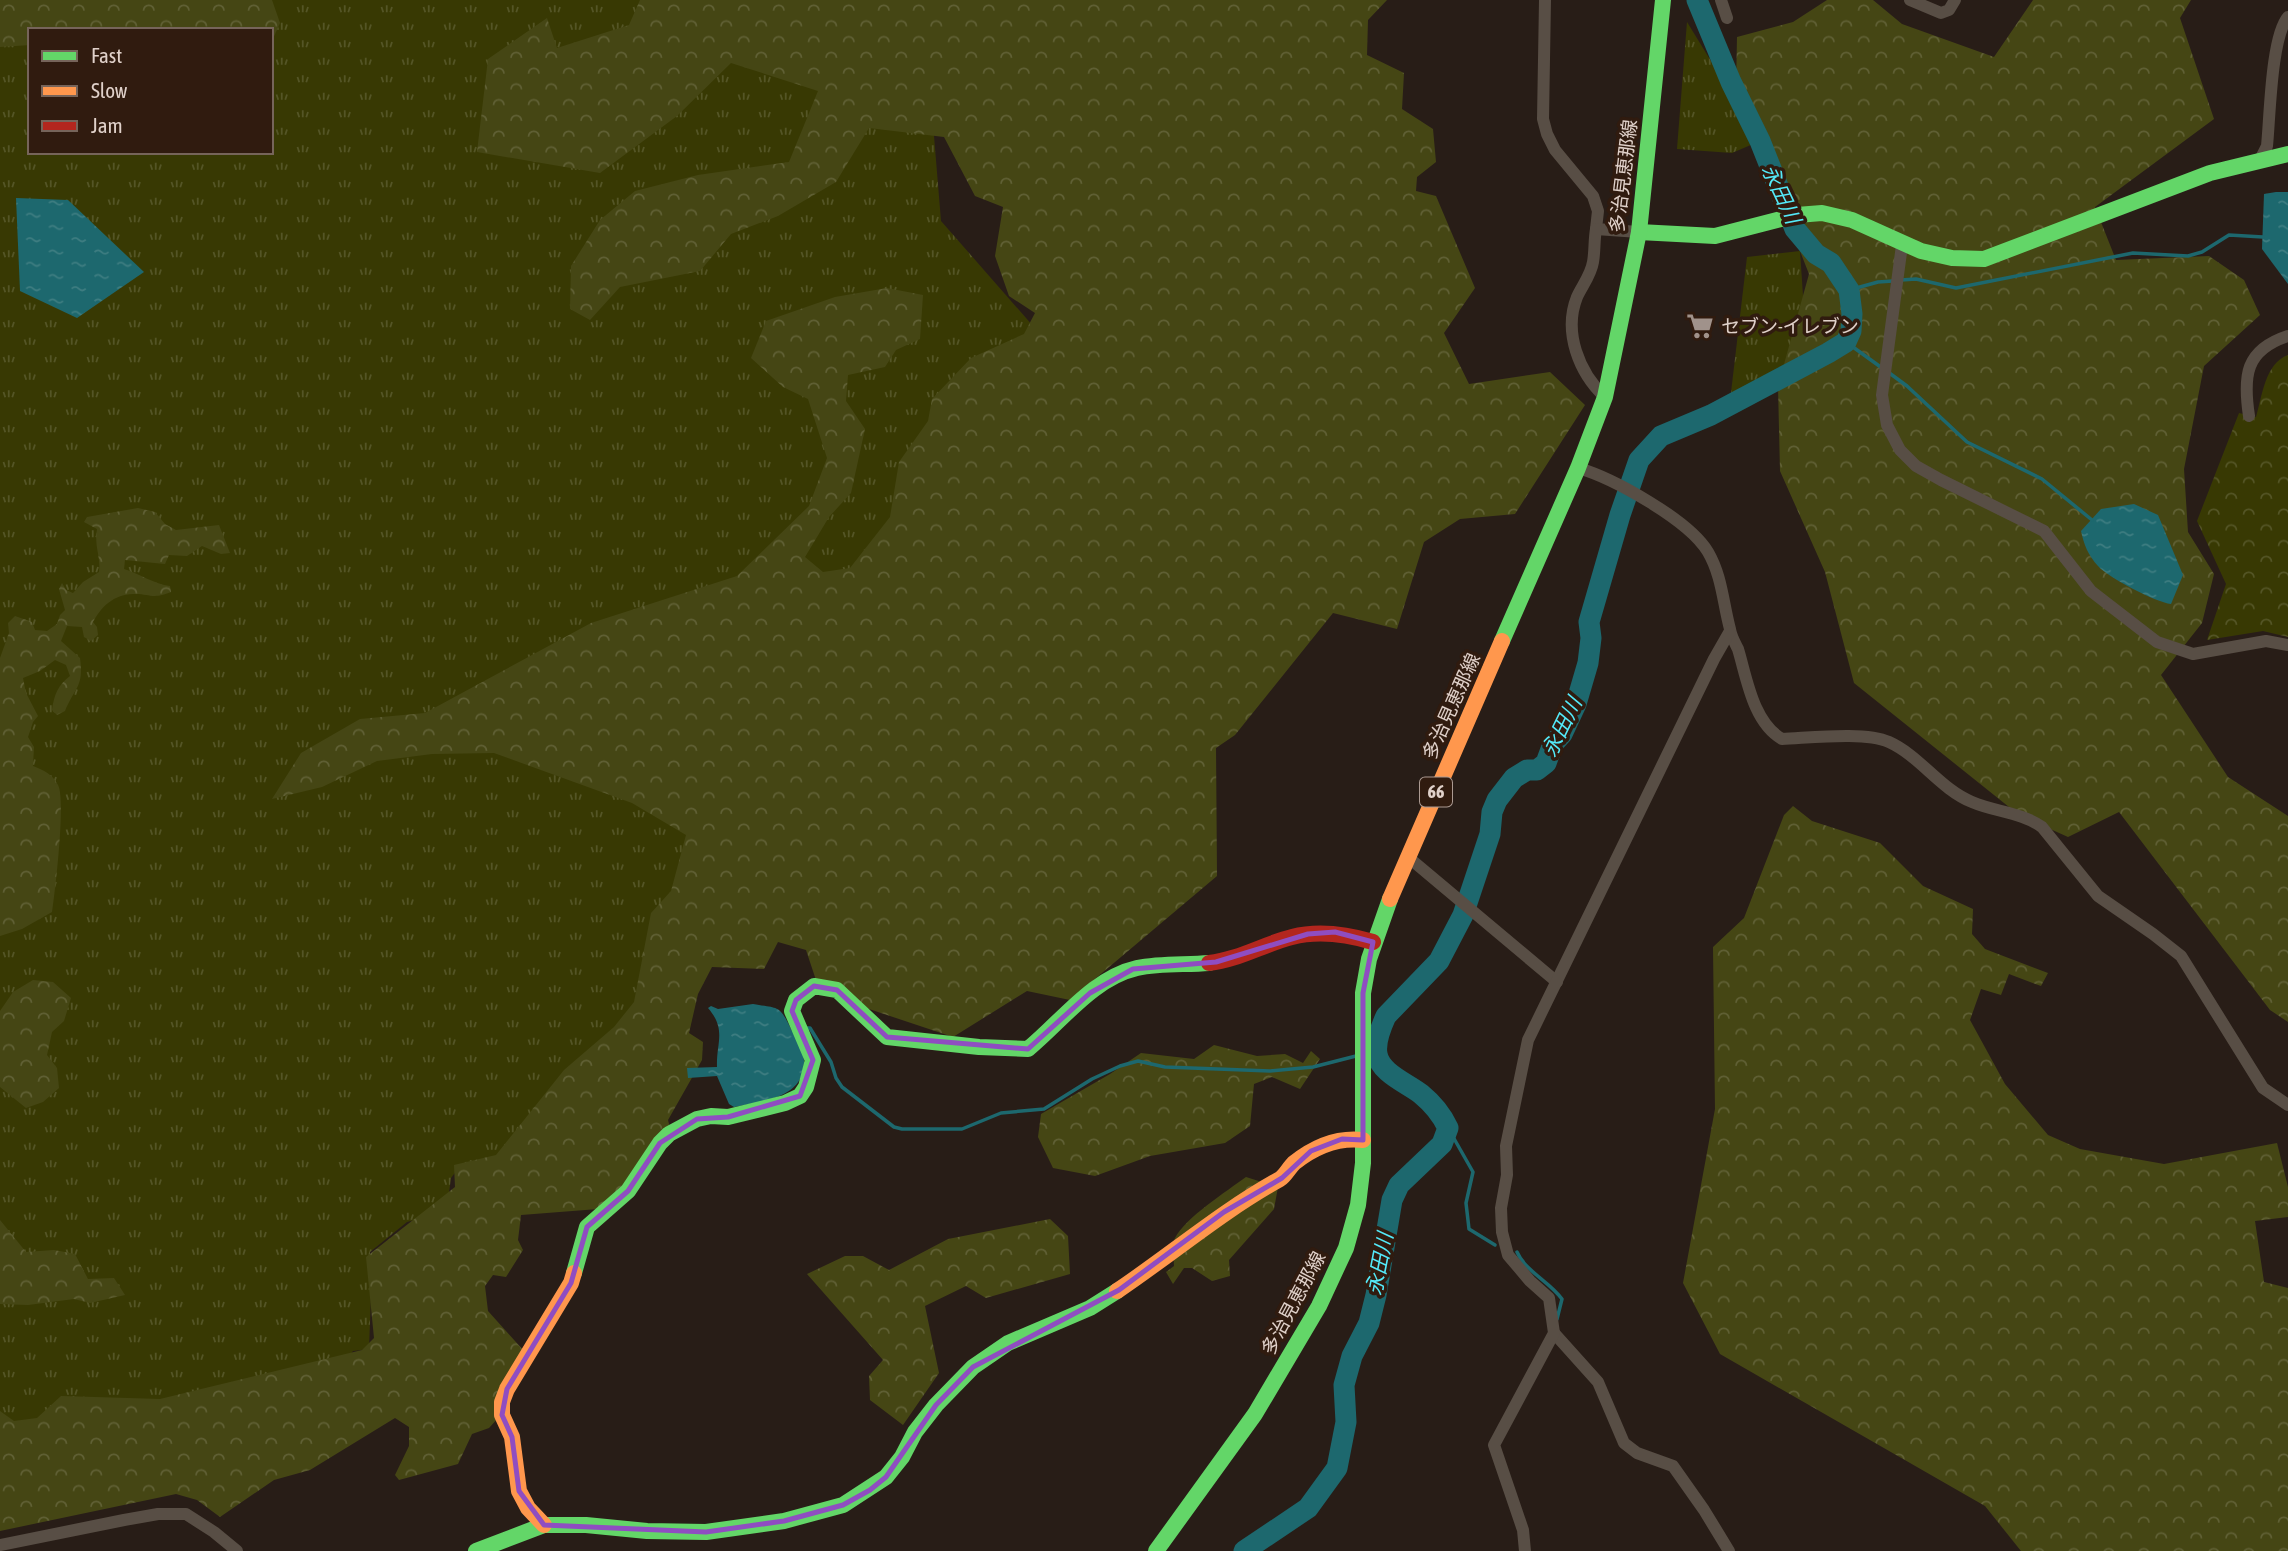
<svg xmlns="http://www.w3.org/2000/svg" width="2288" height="1551" font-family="'Asap Condensed','Noto Sans JP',sans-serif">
<defs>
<pattern id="grass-tufts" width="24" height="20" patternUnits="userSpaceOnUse" patternTransform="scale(1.75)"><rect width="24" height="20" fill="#383903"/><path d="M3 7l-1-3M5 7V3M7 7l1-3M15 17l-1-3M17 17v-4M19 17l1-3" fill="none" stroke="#545526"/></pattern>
<pattern id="forest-crowns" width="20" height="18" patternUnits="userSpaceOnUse" patternTransform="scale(1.75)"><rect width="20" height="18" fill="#454614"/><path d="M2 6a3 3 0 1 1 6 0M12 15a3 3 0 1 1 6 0" fill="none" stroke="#606035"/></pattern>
<pattern id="park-crowns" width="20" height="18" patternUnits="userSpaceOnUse" patternTransform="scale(1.75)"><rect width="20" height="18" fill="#383903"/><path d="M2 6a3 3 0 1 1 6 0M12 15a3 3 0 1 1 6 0" fill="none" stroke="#545526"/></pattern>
<pattern id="water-ripples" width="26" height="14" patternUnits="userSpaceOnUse" patternTransform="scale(1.75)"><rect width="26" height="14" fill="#1d686e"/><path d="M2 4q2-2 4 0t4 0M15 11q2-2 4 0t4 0" fill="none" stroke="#3e7d81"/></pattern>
</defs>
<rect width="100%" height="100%" fill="#281d17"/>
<!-- grass -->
<g fill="url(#grass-tufts)">
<polygon points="0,0 30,30 30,152 271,152 271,30 146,0 882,0 926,39 941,221 1033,326 701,972 676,1099 457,1170 451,1178 448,1200 422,1218 407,1222 370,1252 371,1295 369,1349 353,1351 348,1357 0,1475"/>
<polygon points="1687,22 1760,141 1732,153 1677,149"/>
<polygon points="1800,251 1803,296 1800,368 1730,401 1747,257"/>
</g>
<!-- forest -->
<g fill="url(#forest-crowns)">
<polygon points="0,0 272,0 280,23 271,43 271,30 30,30 30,45 0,47"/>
<polygon points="640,0 1387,0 1368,20 1367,55 1404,73 1402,109 1433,129 1436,162 1417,177 1416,191 1436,196 1475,288 1444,333 1469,384 1550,372 1585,405 1515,514 1460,519 1424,542 1397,629 1333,613 1235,735 1216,748 1217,876 1070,1000 1027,991 953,1037 836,998 816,980 806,950 778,942 764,969 712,967 698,994 689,1033 703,1042 702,1060 668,1120 670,1128 629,1183 598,1209 521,1215 518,1240 523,1250 506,1277 493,1275 485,1286 488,1311 524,1351 499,1417 489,1428 472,1434 458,1464 399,1480 395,1475 409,1446 409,1427 395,1418 310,1470 274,1480 220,1517 197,1500 176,1494 0,1531 0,1411 14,1421 37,1418 61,1396 160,1399 362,1350 374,1338 366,1257 455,1187 454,1165 496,1155 564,1070 614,1027 634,1002 651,913 671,891 686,835 632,803 494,753 432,754 377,761 322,787 272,799 301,753 360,719 425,713 591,623 737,576 809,506 827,458 808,399 783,387 751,358 766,321 835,297 887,288 923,295 920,339 896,350 885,367 848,375 846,401 865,429 851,493 829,517 805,557 823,572 850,568 890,517 899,462 928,421 932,399 971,358 1024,334 1035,313 1009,296 995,256 1003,207 975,196 944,137 869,128 836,182 778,216 731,234 700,271 620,287 590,320 570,309 571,266 600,220 635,191 698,175 789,162 818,91 731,63 677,116 600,173 477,152 488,59 547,18 557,48 629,25"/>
<polygon points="1827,0 1873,0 1902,24 1994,57 2033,0 2191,0 2180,18 2214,119 2095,207 2116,260 2209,256 2244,280 2260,315 2204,366 2184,469 2188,532 2214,574 2202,623 2161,675 2228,777 2288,816 2288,1022 2270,1010 2119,812 2068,837 2019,815 1854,683 1825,572 1780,471 1778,386 1809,274 1736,88 1737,37 1793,22"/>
<path d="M138,508L155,512L165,524L176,530L219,525L230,553L221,554L202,546L187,556L169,555L165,564L125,560L124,569C140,574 154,584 170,586L171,592C152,600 149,593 133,594C113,595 102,606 93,622L97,627L98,635L91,641L84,637L82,627L67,626L61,641L80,658C84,687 75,687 65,711L57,715L52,710C54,695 58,685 70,676L66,665L55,660L40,671L23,678L26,693L38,716L33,722L28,737L34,747L33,766C45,771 52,774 58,785C66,800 55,892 52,912L22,929L0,936V658L9,633L8,623L15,616L32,622L35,630L47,631L57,624L60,615L65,610L59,589L62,583L66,590L73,593L83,582L99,572C101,556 94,547 97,529L84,522L87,517Z"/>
<polygon points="1793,806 1812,821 1880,843 1923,886 1973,909 1972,934 1985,949 2048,973 2041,986 2009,974 2001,995 1981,989 1970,1020 2005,1084 2048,1135 2080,1149 2164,1164 2277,1143 2288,1187 2288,1217 2255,1221 2264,1282 2288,1288 2288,1551 2021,1551 1985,1506 1720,1354 1683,1283 1715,1109 1713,947 1744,918 1784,815"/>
<polygon points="33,980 53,982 71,998 64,1021 52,1032 47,1055 57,1068 59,1088 43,1102 26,1108 0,1087 0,1011 13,992"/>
<polygon points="1214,1045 1257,1056 1285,1054 1303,1063 1311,1051 1320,1059 1300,1089 1272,1077 1254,1084 1250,1126 1225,1143 1150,1156 1095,1176 1053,1168 1038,1137 1041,1114 1110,1074 1141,1053 1194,1059"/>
<path d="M1246,1177L1278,1187L1274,1209L1229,1260L1230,1276L1212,1281L1192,1268H1184L1173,1284L1166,1272L1174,1266C1174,1258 1171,1245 1175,1238C1185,1218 1227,1191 1246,1177Z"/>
<polygon points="1050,1219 1068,1236 1070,1274 986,1298 966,1286 925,1306 939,1373 903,1425 870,1400 869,1376 883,1360 807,1274 845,1256 863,1256 889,1270 948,1239"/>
<polygon points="0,1220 26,1252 54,1250 75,1254 88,1279 114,1278 125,1295 90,1303 74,1299 28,1305 0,1304"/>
</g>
<!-- park -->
<path fill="url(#park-crowns)" d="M2288,355V637L2263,631L2207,640L2226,584L2197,521L2239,413L2256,417C2262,397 2265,363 2288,355Z"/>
<!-- water -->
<g fill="url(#water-ripples)">
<polygon points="2276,192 2288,192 2288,284 2262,249 2264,194"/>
<polygon points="16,198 68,200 144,272 77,318 20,291"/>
<path d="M2134,504L2158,515L2183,575L2171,604C2155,602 2109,578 2098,566C2088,555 2084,545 2081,531L2101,509Z"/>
<path d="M753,1004C780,1009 779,1004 792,1031L797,1030C794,1042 804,1049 804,1061C805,1099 761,1101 734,1107L729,1104L717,1076L688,1078L687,1068L717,1067C716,1043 727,1030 708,1008L711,1006L718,1009Z"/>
</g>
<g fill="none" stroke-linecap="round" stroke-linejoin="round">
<!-- stream -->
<g stroke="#1d686e" stroke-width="3.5">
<polyline points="1901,280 1916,279 1956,288 2133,253 2188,256 2202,252 2229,235 2263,237"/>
<polyline points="1849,290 1878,282 1893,281"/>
<polyline points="1846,342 1882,368"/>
<polyline points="1888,372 1907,386 1967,442 2042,479 2092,520"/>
<polyline points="805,1028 810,1028 831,1062 836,1078 842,1087 894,1127 902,1129 962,1129 1001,1113 1044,1109 1092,1079 1120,1066 1138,1061 1165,1067 1270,1071 1313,1067 1356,1056"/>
<polyline points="1448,1128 1473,1172 1466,1203 1469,1229 1495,1245"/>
<path d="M1517,1252C1526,1272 1549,1281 1562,1299L1557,1319"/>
</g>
<!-- river -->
<path stroke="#1d686e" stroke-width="21" d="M1244,1551L1308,1508L1337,1468L1346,1422L1344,1385L1352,1356L1369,1323L1376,1295L1392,1200L1399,1185L1442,1144L1448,1128C1442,1115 1432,1103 1421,1094C1407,1083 1380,1073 1377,1054C1375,1043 1381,1027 1386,1016L1439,961L1463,915L1490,834L1492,812L1497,800L1514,778L1527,770H1537L1546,763L1553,744L1562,734L1576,704L1588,663L1591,638L1589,622L1620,515L1639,460L1661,436L1711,415L1828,353L1846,342L1851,331L1852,314L1849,290L1831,263L1816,254L1795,229L1760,141L1731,82L1697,0"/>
<!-- street -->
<g stroke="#584e45" stroke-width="12">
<polyline points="1545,0 1543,119 1547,134 1555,150 1593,196 1598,211 1596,229 1639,232"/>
<polyline points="1721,0 1727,18"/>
<polyline points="1910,0 1941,13 1949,10 1955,0"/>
<path d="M2261,158L2267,146C2270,117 2271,37 2288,17"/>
<path d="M1596,229C1594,240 1595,251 1593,262C1591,275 1582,286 1577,297C1563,332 1579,373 1605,397"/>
<polyline points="1902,245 1882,395 1887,425 1900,450 1916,466 1941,480 2044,531 2091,591 2157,642 2193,654 2266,641 2288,645"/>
<path d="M2249,416C2243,376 2245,350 2288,336"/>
<path d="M1578,468C1613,478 1689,520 1708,552C1722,576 1723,603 1730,629C1731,636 1735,643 1738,649C1747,679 1753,722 1782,739C1809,738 1865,731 1889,742C1920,756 1940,789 1972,802C1995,812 2021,812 2042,827L2098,896L2153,934L2181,956L2263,1088L2288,1105"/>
<polyline points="1408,857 1557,982"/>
<polyline points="1554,1333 1598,1382 1624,1443 1637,1453 1673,1466 1704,1510 1729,1551"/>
<polyline points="0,1545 124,1520 158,1514 186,1514 214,1532 237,1551"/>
<polyline points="1525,1551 1523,1530 1494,1445 1554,1333 1549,1298 1530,1281 1508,1255 1502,1232 1501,1208 1507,1175 1506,1146 1528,1040 1714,659 1730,631"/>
</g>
<!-- fast -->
<g stroke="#63d668" stroke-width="16">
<polyline points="1639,232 1715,236 1797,215 1822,213 1852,220 1921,251 1952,258 1984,259 2210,173 2288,154"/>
<polyline points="1502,641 1578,468 1605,397 1639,232 1663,0"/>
<path d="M574,1273L587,1227L628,1191L660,1143L669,1134L697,1119L711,1116L728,1117L785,1103L800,1096L806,1087L813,1060L792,1011L796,1000L814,986L837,990L887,1037L979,1047L1028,1049C1062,1021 1093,978 1137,968C1161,963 1185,965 1209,963"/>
<polyline points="476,1551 544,1525 586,1525 647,1531 706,1532 784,1521 843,1505 886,1477 902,1457 915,1432 936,1405 973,1367 1008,1343 1090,1308 1117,1291"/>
<polyline points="1156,1551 1255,1414 1319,1306 1346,1248 1358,1205 1363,1163 1363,993 1369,959 1390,899"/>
</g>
<!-- slow -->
<g stroke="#ff974d" stroke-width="16">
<polyline points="1390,899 1502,641"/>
<path d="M1117,1291C1172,1254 1222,1211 1280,1179C1285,1176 1289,1168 1294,1163C1314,1147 1337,1137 1363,1140"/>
<polyline points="544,1525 528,1508 519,1491 512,1437 502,1415 502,1402 507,1389 571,1283 574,1273"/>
</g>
<!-- jam -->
<path stroke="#b3261e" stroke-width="16" d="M1209,963C1238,960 1264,944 1292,937C1319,930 1346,934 1373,942"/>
</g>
<!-- marked area -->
<path fill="none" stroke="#8f4dc1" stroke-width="5" stroke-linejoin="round" d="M1335,932L1373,942L1363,993V1140L1342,1139L1311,1151L1282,1178L1224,1212L1119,1290L973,1367L936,1405L886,1477L870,1490L843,1505L784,1521L706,1532L544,1525L519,1491L512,1437L502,1415L507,1389L571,1283L587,1227L628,1191L660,1143L697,1119L728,1117L800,1096L813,1060L792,1011L796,1000L814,986L837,990L887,1037L1028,1049L1090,993L1133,969L1216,962L1308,934Z"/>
<!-- icons -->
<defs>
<symbol id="supermarket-bare" viewBox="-9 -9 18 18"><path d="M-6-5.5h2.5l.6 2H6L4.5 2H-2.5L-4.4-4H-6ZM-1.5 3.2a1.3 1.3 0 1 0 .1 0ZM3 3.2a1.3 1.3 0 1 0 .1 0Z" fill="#a0928b" stroke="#301b0f" stroke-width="2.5" paint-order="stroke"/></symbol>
</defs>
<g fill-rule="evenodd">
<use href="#supermarket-bare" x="1681" y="307" width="38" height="38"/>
</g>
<g text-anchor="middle" stroke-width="7" stroke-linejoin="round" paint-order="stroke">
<!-- shield labels -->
<rect fill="#301b0f" stroke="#ab9a92" stroke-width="2" x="1420" y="777.5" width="32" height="29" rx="5"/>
<g font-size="18" font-weight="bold" fill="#e0d1ca">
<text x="1436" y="798">66</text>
</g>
<!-- street labels -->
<g font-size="19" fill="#e0d1ca" stroke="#301b0f">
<text transform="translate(1623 176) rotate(-83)" y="7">多治見恵那線</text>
<text transform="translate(1451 706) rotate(-66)" y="7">多治見恵那線</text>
<text transform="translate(1293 1303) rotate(-62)" y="7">多治見恵那線</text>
</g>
<!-- poi labels -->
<g font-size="19" fill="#e0d1ca" stroke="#301b0f" text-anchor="start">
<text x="1721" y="333">セブン-イレブン</text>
</g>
<!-- water labels -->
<g font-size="21" font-style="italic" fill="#54eaf9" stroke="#301b0f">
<text transform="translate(1781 194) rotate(65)" y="7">永田川</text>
<text transform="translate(1562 727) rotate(-64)" y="7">永田川</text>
<text transform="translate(1380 1264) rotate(-79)" y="7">永田川</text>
</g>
</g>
<!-- legend -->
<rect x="28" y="28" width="245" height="126" fill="#301b0f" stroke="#76645a" stroke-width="2"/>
<rect x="42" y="51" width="35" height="10" fill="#63d668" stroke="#76645a" stroke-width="2"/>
<text x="91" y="63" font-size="21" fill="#e0d1ca">Fast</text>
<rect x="42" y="86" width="35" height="10" fill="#ff974d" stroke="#76645a" stroke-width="2"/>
<text x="91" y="98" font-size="21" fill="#e0d1ca">Slow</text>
<rect x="42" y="121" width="35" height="10" fill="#b3261e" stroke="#76645a" stroke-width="2"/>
<text x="91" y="133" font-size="21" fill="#e0d1ca">Jam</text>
</svg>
